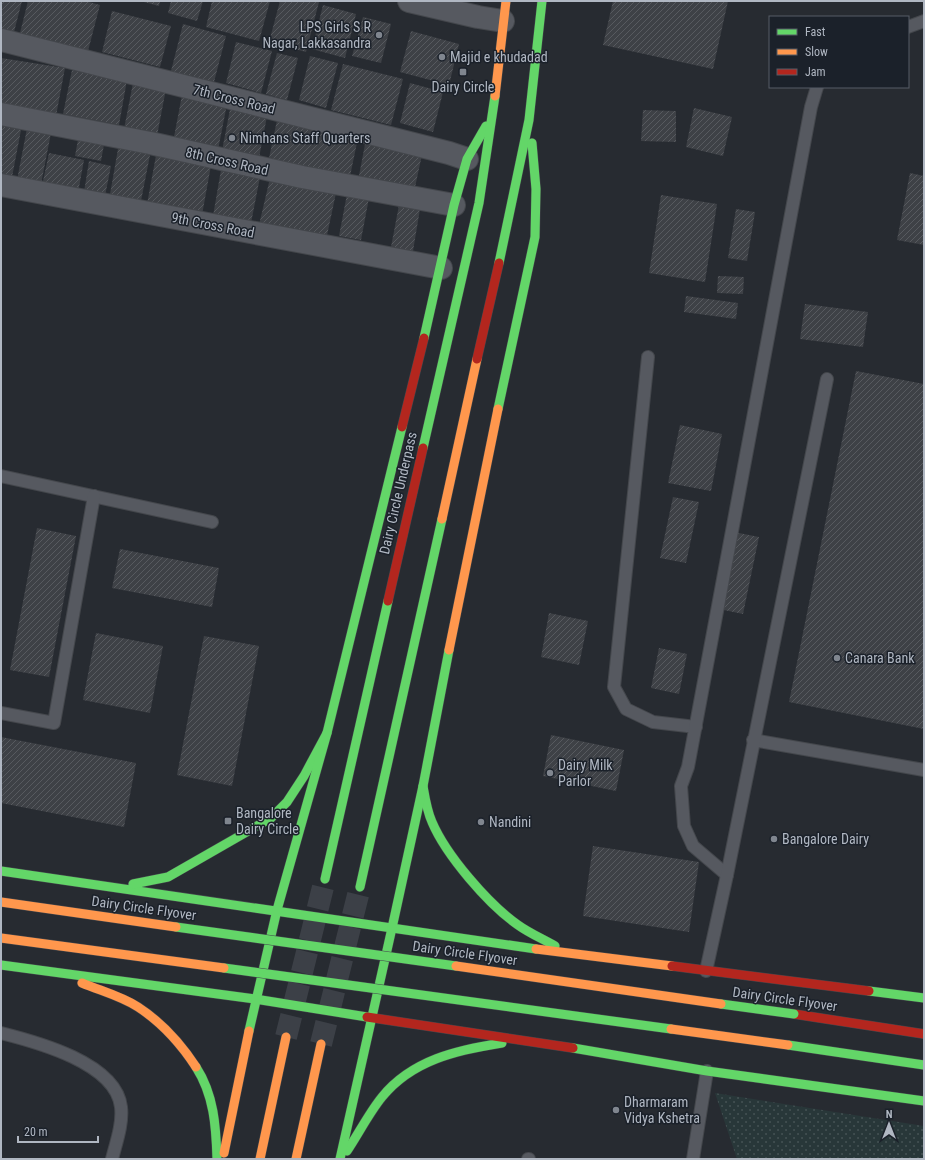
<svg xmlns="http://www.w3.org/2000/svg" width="925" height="1160" font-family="'Roboto Condensed',sans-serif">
<defs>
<pattern id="grass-dots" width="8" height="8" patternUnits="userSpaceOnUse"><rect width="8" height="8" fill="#283739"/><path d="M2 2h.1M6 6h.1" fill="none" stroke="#455254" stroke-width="1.8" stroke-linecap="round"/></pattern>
<pattern id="building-hatch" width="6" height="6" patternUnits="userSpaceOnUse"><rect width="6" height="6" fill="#3e4146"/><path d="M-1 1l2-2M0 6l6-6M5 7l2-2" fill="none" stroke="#575a5f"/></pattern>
</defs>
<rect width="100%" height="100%" fill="#272b31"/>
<!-- grass -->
<polygon fill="url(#grass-dots)" points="715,1093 924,1126 924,1159 737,1159"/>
<!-- building -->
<g fill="url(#building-hatch)">
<polygon points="1,1 22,1 13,36 1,32"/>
<polygon points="28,1 85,1 100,5 88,51 20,33"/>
<polygon points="140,1 160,1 159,6"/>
<polygon points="171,1 203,1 197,21 168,13"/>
<polygon points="212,1 270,1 259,41 206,27"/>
<polygon points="280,1 319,2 306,52 269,42"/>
<polygon points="613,1 728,1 713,69 603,45"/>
<polygon points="323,5 356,14 345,58 312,49"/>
<polygon points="112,11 171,26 160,67 102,52"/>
<polygon points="363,17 391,24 381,63 352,56"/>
<polygon points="183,24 226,36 214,82 171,71"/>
<polygon points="411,31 459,44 449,85 400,72"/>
<polygon points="236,42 272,51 261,93 226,83"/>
<polygon points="277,53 298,58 287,100 266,94"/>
<polygon points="310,56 338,63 326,108 299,100"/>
<polygon points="1,58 65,68 56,116 1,105"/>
<polygon points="343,64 403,79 391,125 331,110"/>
<polygon points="72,70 127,80 119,125 63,114"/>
<polygon points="133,83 166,89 156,141 123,134"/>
<polygon points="410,83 443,92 433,132 400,123"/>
<polygon points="182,95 227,104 218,150 173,142"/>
<polygon points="231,104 268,111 258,163 221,156"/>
<polygon points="694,108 732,117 723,156 686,147"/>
<polygon points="643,110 676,111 676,142 641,141"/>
<polygon points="277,120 358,138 349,181 268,163"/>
<polygon points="1,121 22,125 12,177 1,174"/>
<polygon points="28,123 52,128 41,184 17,180"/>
<polygon points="79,134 105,139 101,161 75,156"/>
<polygon points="366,139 423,150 414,192 358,181"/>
<polygon points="119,143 151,150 140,206 109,200"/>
<polygon points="157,150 212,160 202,215 147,204"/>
<polygon points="49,153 84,160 78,193 42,186"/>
<polygon points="89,161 111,166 105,196 84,192"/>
<polygon points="222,164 261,172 251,223 213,216"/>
<polygon points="910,173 924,176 924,245 897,240"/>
<polygon points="270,178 336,193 326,240 259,225"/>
<polygon points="347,194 369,198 361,240 339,236"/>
<polygon points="661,195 717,204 705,282 649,273"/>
<polygon points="399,205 420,209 413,251 391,247"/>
<polygon points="736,209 755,212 747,261 728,258"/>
<polygon points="718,276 744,277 743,294 717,293"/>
<polygon points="686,296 738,303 736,319 684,312"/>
<polygon points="805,304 868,312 863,347 800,339"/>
<polygon points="856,371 924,384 924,729 789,702"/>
<polygon points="680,425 722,434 711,491 668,483"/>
<polygon points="673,497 699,502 686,563 660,558"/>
<polygon points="37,528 76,536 49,677 10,670"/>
<polygon points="734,532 759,537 743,614 719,609"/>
<polygon points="120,549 219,568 212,607 112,588"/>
<polygon points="549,613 588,621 579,665 541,657"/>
<polygon points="96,633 163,646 150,713 83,700"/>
<polygon points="204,636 259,646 232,786 177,775"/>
<polygon points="659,648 687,654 679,694 651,688"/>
<polygon points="551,735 624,750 616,791 543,776"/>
<polygon points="1,737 136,763 124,827 1,803"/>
<polygon points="593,846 699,862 689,932 583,916"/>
</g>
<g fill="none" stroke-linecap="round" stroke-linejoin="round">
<!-- secondary-tunnel -->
<g stroke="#3c4047" stroke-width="22" stroke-dasharray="22 11" stroke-linecap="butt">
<polyline points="286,1037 325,879"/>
<polyline points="321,1044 360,887"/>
</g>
<defs>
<g id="lane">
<polyline points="908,27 924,21"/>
<polyline points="648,357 614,687 626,709 653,722 696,727"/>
<polyline points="1,476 212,522"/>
<polyline points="1,713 54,723 94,496"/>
<polyline points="753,740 924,770"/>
<polyline points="727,875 693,846 684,826 681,786 688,767 811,107 817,87"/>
<polyline points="706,971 727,875 827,379"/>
<path d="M1,1033C37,1042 116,1063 121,1107C123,1124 116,1143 112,1159"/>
<polyline points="528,1159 529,1159"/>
<polyline points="693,1159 707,1071"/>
</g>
<g id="street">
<polyline points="409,1 478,17 503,21"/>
<polyline points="1,40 449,153 467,159"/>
<polyline points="1,114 150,143 302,177 454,205"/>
<polyline points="1,185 441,268"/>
</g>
<g id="fast">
<polyline points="499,263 529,120 542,1"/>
<polyline points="424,338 454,205 467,159 486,126"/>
<polyline points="498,409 535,237 536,189 532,143"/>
<polyline points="423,448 479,203 495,96"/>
<path d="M423,786C425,798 427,811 432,822C446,855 488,904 518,925C529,933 543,939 555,946"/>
<polyline points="1,871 536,949"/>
<polyline points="325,879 388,601"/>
<polyline points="133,884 168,877 271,818 287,802 304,776 327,733"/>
<polyline points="360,887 442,519"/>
<polyline points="277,910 327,733 402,427"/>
<polyline points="392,928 423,786 449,650"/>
<polyline points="1,965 255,999 367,1017"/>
<polyline points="869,991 924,998"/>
<polyline points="249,1031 277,910"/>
<polyline points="788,1045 924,1065"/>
<polyline points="573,1048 707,1071 924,1101"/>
<path d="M196,1067C214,1095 216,1126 217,1159"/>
<path d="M347,1151C359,1133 369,1113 382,1097C412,1060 457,1050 502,1043"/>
<polyline points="340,1159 392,928"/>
</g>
<g id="slow">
<polyline points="495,96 506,1"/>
<polyline points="442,519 477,359"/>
<polyline points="449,650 498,409"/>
<polyline points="536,949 672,966"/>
<path d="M82,983C101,991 121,996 138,1007C161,1022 181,1044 196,1067"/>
<polyline points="224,1153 249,1031"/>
<polyline points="260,1159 286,1037"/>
<polyline points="296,1159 321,1044"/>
</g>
<g id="jam">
<polyline points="477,359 499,263"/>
<polyline points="402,427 424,338"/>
<polyline points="388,601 423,448"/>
<polyline points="672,966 869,991"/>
<polyline points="794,1014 924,1034"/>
<polyline points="367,1017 573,1048"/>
</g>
</defs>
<!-- lane casing -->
<use href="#lane" stroke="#44474c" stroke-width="14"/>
<!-- street casing -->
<use href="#street" stroke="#44474c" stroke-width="24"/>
<!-- fast casing -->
<use href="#fast" stroke="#44474c" stroke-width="10"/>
<!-- slow casing -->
<use href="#slow" stroke="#44474c" stroke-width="10"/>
<!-- jam casing -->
<use href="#jam" stroke="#44474c" stroke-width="10"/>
<!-- lane -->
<use href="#lane" stroke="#565960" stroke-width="12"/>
<!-- street -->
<use href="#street" stroke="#565960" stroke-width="22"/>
<!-- fast -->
<use href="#fast" stroke="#63d668" stroke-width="9"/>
<!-- slow -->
<use href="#slow" stroke="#ff974d" stroke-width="9"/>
<!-- jam -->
<use href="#jam" stroke="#b3261e" stroke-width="9"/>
<defs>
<g id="fast-bridge">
<polyline points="176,927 456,966"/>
<polyline points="224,968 671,1029"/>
<polyline points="721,1004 794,1014"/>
</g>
<g id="slow-bridge">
<polyline points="1,902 176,927"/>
<polyline points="1,938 224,968"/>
<polyline points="456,966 721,1004"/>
<polyline points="671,1029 788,1045"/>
</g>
</defs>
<!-- fast-bridge casing -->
<use href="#fast-bridge" stroke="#44474e" stroke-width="10" stroke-linecap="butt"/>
<!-- slow-bridge casing -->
<use href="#slow-bridge" stroke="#44474e" stroke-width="10" stroke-linecap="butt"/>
<!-- fast-bridge -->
<use href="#fast-bridge" stroke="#63d668" stroke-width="9"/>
<!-- slow-bridge -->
<use href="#slow-bridge" stroke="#ff974d" stroke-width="9"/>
</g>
<!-- markers -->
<g fill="#80868f" stroke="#1b212a" stroke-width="1.5">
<circle cx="379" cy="35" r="4"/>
<circle cx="442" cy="57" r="4"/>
<rect x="459" y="68" width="8" height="8" rx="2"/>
<circle cx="232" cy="138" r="4"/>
<circle cx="837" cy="658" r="4"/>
<circle cx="550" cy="773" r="4"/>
<rect x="224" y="817" width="8" height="8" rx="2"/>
<circle cx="481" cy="822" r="4"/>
<circle cx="774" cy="839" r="4"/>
<circle cx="616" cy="1110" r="4"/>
</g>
<g text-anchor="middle" stroke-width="3" stroke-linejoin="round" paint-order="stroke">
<!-- poi labels -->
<g font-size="14" fill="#b0b7c2" stroke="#1b212a" text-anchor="start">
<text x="371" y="32" text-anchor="end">LPS Girls S R<tspan x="371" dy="16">Nagar, Lakkasandra</tspan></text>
<text x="450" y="62">Majid e khudadad</text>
<text x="463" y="92" text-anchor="middle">Dairy Circle</text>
<text x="240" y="143">Nimhans Staff Quarters</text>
<text x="845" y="663">Canara Bank</text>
<text x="558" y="770">Dairy Milk<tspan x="558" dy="16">Parlor</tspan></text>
<text x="236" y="818">Bangalore<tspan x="236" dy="16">Dairy Circle</tspan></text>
<text x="489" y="827">Nandini</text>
<text x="782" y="844">Bangalore Dairy</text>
<text x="624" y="1107">Dharmaram<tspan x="624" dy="16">Vidya Kshetra</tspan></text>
</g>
<!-- street labels -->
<g font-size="14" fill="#b0b7c2" stroke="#1b212a">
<text transform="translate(234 99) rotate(14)" y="5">7th Cross Road</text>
<text transform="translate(227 161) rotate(13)" y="5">8th Cross Road</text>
<text transform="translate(213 225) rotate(11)" y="5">9th Cross Road</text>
<text transform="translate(398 493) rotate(-77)" y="5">Dairy Circle Underpass</text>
<text transform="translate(144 908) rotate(8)" y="5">Dairy Circle Flyover</text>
<text transform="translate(465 953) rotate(8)" y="5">Dairy Circle Flyover</text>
<text transform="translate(785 999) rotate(8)" y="5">Dairy Circle Flyover</text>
</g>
</g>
<!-- border -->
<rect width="925" height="1160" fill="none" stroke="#b0b7c2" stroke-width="4"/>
<!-- legend -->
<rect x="769" y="16" width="140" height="72" fill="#1b212a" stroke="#575d67"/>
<rect x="777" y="29" width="20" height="6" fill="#63d668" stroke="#575d67"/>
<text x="805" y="36" font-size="12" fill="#b0b7c2">Fast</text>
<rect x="777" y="49" width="20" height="6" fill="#ff974d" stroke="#575d67"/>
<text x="805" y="56" font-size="12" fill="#b0b7c2">Slow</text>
<rect x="777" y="69" width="20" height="6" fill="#b3261e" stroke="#575d67"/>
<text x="805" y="76" font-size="12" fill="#b0b7c2">Jam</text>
<!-- north arrow -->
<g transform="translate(889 1124)" stroke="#1b212a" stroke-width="3" paint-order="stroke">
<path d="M0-3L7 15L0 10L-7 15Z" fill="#b0b7c2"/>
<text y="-6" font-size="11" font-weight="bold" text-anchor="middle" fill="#b0b7c2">N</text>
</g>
<!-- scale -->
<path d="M18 1136v6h80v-6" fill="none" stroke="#b0b7c2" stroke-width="2"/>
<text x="24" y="1136" font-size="12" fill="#b0b7c2" stroke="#1b212a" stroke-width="3" paint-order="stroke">20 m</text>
</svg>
